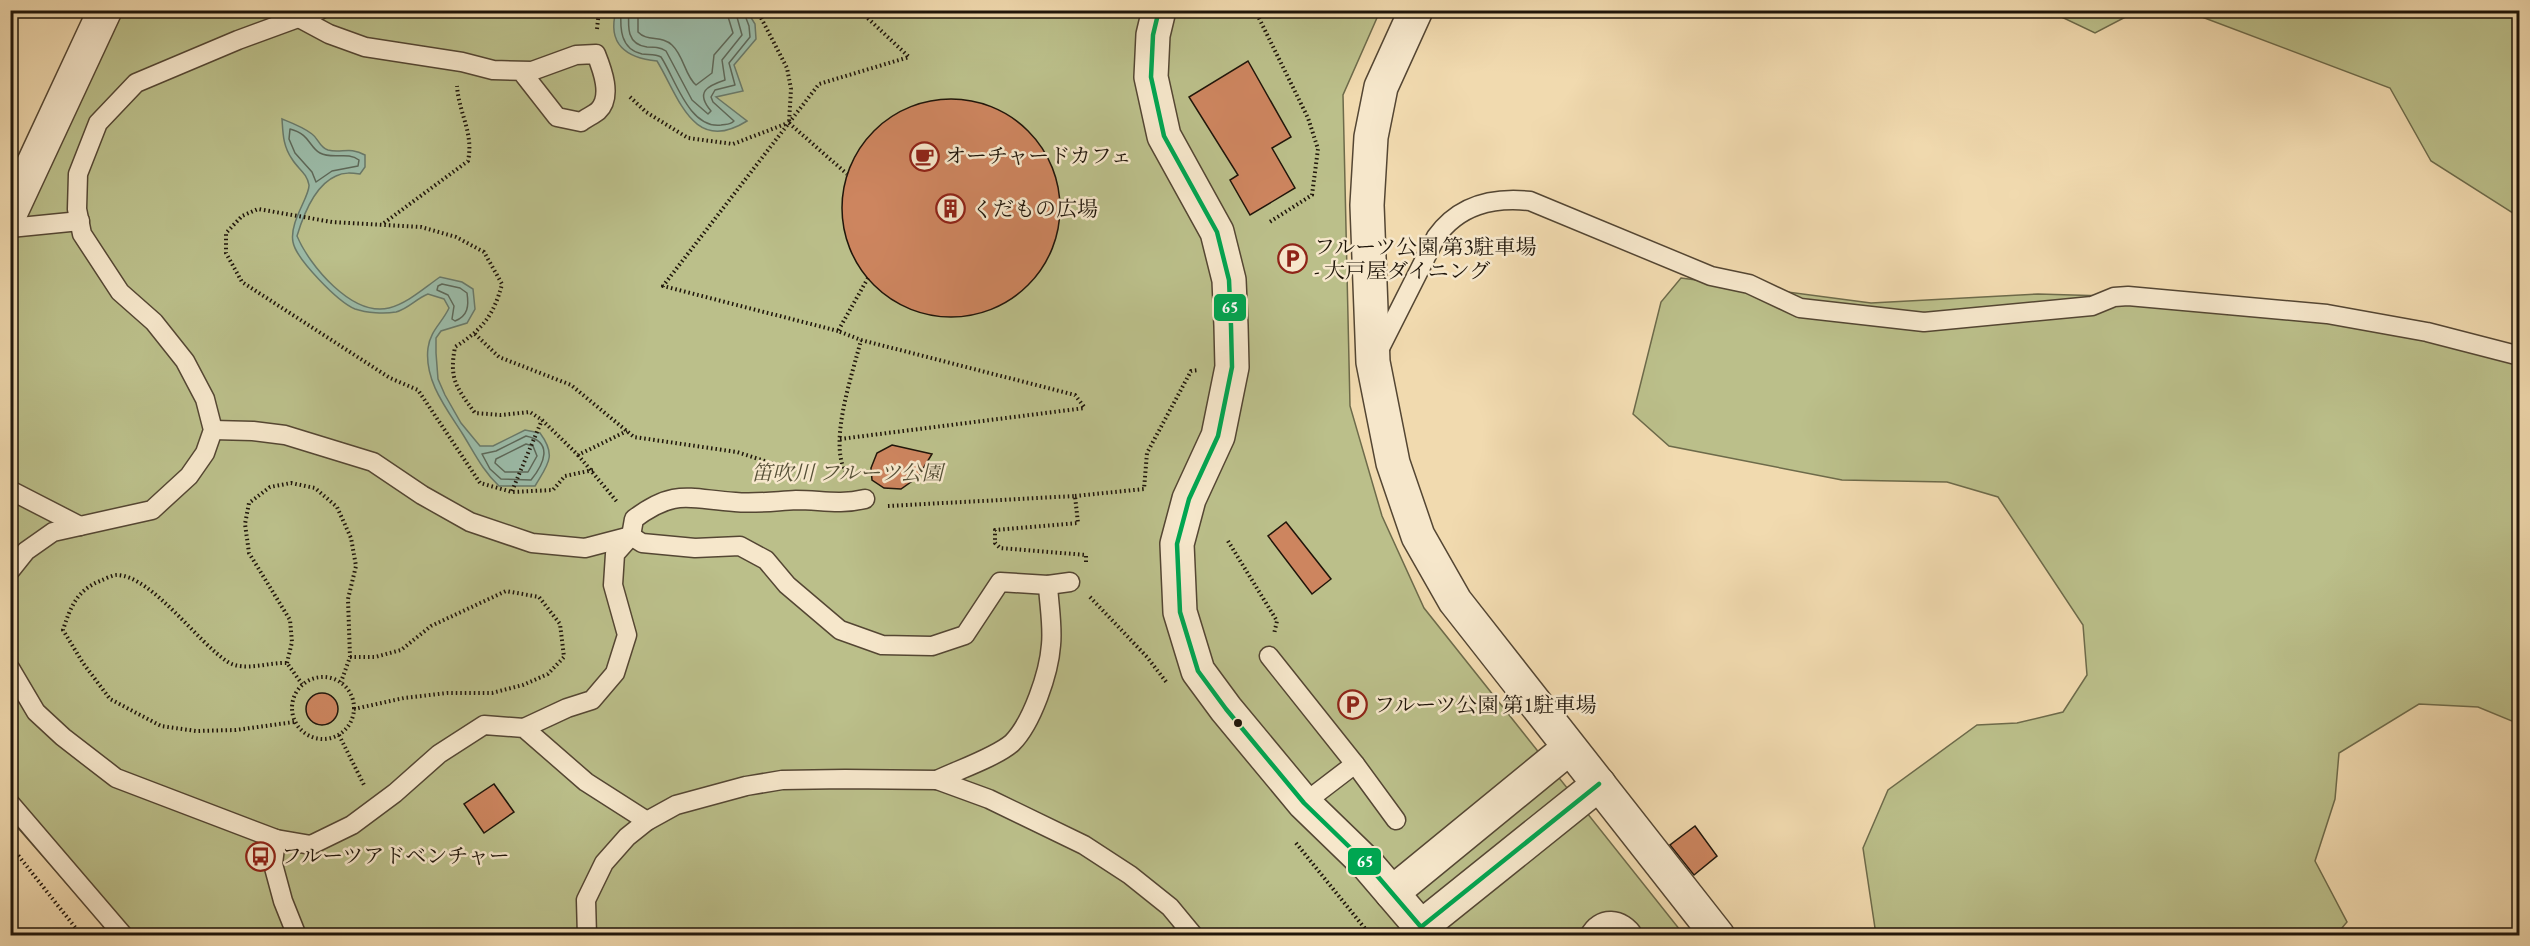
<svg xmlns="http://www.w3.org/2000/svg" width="2530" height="946" font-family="'EB Garamond','Noto Serif JP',serif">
<rect width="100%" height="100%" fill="#f1daaf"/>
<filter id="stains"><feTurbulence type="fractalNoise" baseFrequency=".00333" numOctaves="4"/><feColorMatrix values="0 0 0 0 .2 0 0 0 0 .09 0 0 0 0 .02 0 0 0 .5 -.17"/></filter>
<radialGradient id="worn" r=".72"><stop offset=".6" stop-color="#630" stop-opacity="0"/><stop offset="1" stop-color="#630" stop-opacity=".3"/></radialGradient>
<!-- green -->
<g fill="#bbbf8a" stroke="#6d6a4a" stroke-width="1.5">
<polygon points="122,11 1380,11 1343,95 1350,406 1382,516 1424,608 1684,935 112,935 11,820 10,254 66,125"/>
<polygon points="2049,11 2137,11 2095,33"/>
<polygon points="2186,11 2519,11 2519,217 2431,161 2390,88"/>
<polygon points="1681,278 1871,303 2038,294 2141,297 2519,350 2519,724 2478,707 2419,704 2339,753 2335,799 2315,861 2347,922 2336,935 1880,935 1875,928 1863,848 1888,790 1977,725 2017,723 2063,712 2087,675 2083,625 1998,497 1947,482 1842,480 1669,446 1633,414 1661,302"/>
</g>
<!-- water -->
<g fill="#9bbba8" stroke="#697969" stroke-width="1.5">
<path d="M616,11H747L755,24L756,39L734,65L743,91L716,97L747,121C693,155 679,97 657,61C626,58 607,44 616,11Z"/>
<path d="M282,119C292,123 303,127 312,134C319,139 319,147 328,150C341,154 349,146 365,155V167L360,174C352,173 344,172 336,176C315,185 303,216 297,236C309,265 352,317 389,308C408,303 424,288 440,277L462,282L473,289L475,309L467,323L441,331L436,338V353L438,379L445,395L461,423L480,446H493L525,430L540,433C557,456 548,464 535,486H499C482,470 474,452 462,433C446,408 424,380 428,348C430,331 442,323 449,308L444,299L428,294C417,298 408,309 396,312C384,314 367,313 355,309C338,302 296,259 293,242C289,222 310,196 309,185C307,173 298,169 292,159C283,146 283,134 282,119Z"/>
</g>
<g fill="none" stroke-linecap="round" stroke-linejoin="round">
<!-- shore -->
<g stroke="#5d6859" stroke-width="1.5">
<path d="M621,10C620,28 620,49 642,54C649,55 655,54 661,57C675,78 689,129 721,125C727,124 730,125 734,121L713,102L711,97L715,90L735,85L729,63L750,37L749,26L743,10"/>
<path d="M629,10C628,26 626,44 647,47C654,47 660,47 666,51L692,100L708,114L711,111C695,92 707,86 725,80L722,60L742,35L735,10"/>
<path d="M638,10V32C647,42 662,35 672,45C684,56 685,76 696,85L712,73L714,55L733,33L726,10"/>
<path d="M290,129C310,134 309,147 320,153C333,160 347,151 359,160L358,166L332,171L316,182L312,172L295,153L289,139Z"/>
<path d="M442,284L460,288L467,293C469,306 468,316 455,321L452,319L454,306L448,295L437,290L438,286Z"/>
<path d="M526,436C554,442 544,464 531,480L501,479L490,469L482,454L496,451Z"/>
<polygon points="526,444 533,446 537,456 528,472 505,472 495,463 496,459"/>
</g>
</g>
<!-- building -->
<g fill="#cd855f" stroke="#1f150a" stroke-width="1.5">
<polygon points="1248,61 1291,137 1272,148 1295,188 1250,215 1230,180 1238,175 1189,97"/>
<circle cx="951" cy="208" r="109"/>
<polygon points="892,445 932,454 918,477 901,489 884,488 872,480 871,468 877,453"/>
<polygon points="1286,522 1331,579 1312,594 1268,536"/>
<circle cx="322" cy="709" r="16"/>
<polygon points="494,784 514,812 484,833 464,804"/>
<polygon points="1695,826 1717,856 1694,875 1670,845"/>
</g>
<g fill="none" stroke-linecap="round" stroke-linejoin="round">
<defs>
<g id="service">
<path d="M301,19L329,34L365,47L462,62L493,70L532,71L576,55L596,54C602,69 613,97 598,111C593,115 586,118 581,122L557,117L521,71"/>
<polyline points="10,228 80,221"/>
<path d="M1378,352L1436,237C1459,205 1492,197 1530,201L1711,276L1749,284L1800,308L1924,322L2092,306L2114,297L2128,296L2327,314L2427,332L2520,356"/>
<polyline points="213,430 253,431 285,435 373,462 422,495 470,522 532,543 585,548 631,536 642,543 695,548 740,546 766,560 787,585 840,630 882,645 932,646 965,635 1000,582 1048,585 1070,582"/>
<polyline points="10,490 80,526"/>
<polyline points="10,571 26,551 53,532 152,510 189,476 205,453 213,430 205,399 185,361 154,322 120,292 82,234 77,209 78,174 98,123 136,83 238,40 320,10"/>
<polyline points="1269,656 1355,764 1304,803"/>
<polyline points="10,668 36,712 63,737 116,778 276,839 311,845 352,825 395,793 439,754 484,725 524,728 586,782 647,821"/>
<path d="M524,728L567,708L592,700L615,673L627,635L613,585L615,554L631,536L634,519C675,488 689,499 735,502C755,504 776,501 796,500C821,500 839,505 865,499"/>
<polyline points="1355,764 1396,820"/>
<path d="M937,780C958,770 996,757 1012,743C1032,723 1049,673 1051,645C1053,626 1049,605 1048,585"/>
<polyline points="10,803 124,936"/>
<polyline points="276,839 273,864 283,901 297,936"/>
<polyline points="587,936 586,900 604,863 627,837 647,821 676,805 746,786 782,780 845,779 937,780 989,799 1084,845 1130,875 1170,907 1194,936"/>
<path d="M1589,936C1599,915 1623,917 1634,936"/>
</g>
<g id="minor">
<polyline points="1159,10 1153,35 1151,77 1164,136 1217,232 1229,280 1231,326 1232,367 1218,436 1189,499 1177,544 1180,612 1198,671 1226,709 1304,803 1368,865 1421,927 1599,784"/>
<polyline points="10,214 105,10"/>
<polyline points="1392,893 1569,748"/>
</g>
<polyline id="tertiary" points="1416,10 1381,87 1371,137 1367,205 1373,362 1393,463 1418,536 1455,601 1718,936"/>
</defs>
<!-- service casing -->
<use href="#service" stroke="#544633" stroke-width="21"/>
<!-- minor casing -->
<use href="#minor" stroke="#544633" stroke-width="36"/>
<!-- tertiary casing -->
<use href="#tertiary" stroke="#544633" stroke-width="36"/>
<!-- path -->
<g stroke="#1f150a" stroke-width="4" stroke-dasharray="1.5 3" stroke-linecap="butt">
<polyline points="757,10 787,68 791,89 789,122"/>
<polyline points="1255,10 1308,118 1318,149 1312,195 1268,223"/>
<polyline points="597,29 599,10"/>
<polyline points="630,97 646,112 688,138 733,144 788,123"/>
<polyline points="789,123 847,174"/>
<path d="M384,223L468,161C474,133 459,114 457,86"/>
<polyline points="868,278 838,331 861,340 1075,395 1085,408"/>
<polyline points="838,331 663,286 819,84 909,57 859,10"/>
<polyline points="475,334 499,357 571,385 634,437 737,452 805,474"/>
<polyline points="840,439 1085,408"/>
<polyline points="578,455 618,503"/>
<path d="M593,470L565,476L553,490L512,492L480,483L418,390L390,378L242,282L226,253V233L242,216L258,209L332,222L421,227L456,237L484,252L502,284C494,315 482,330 455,347C449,379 456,387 475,413L501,415L530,412L542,420L578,455L627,431"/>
<path d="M848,476C826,447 853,373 861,340"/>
<polyline points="512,491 542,420"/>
<polyline points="1075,496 1144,489 1147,453 1191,371 1199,370"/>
<polyline points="888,506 1075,496 1078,523 995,530 995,543 1000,548 1086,555 1086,565"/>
<polyline points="1228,541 1277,621 1274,634"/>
<polyline points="1090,597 1147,657 1167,683"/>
<polyline points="350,657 375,657 401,650 431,626 506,591 539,597 560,624 564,657 548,674 523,685 492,693 447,693 404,698 354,709"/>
<polyline points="287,663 292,642 290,620 249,553 245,524 249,503 270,487 291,483 315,488 337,507 351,538 356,566 348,599 350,657 341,682"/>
<circle cx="323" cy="708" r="31"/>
<path d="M294,722L236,730L196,731L161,726L110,699L83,663L63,630C70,608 77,590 100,581C105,579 112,575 117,575C152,576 198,643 228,662C244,672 269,662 287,663L302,684"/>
<polyline points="339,735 364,785"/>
<polyline points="1296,843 1371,936"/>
<polyline points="10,845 82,936"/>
</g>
<!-- service -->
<use href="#service" stroke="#f6e7cb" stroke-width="18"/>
<!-- minor -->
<use href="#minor" stroke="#f6e7cb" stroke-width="33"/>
<!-- tertiary -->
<use href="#tertiary" stroke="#f6e7cb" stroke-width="33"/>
<defs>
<polyline id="bus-1" points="1159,10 1153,35 1151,77 1164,136 1217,232 1229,280 1231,326 1232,367 1218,436 1189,499 1177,544 1180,612 1198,671 1226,709 1304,803 1368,865 1421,927 1599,784"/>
</defs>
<!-- bus-1 casing -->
<use href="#bus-1" stroke="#f6e7cb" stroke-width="9"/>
<!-- bus-1 -->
<use href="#bus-1" stroke="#00a651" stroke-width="4.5"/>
</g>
<!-- icons -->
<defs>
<symbol id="cafe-ring" viewBox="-11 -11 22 22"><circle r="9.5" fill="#f6e7cb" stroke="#8f2418" stroke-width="1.5"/><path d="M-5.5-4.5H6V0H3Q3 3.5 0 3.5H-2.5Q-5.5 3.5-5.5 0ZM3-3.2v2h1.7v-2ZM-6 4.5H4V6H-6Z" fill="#8f2418"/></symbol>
<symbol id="building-ring" viewBox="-11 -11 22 22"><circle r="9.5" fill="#f6e7cb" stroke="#8f2418" stroke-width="1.5"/><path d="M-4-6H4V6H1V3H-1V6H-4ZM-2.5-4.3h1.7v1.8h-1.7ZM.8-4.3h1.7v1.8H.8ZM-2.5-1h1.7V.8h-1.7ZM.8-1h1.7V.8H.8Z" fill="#8f2418"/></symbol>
<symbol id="parking-ring" viewBox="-11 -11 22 22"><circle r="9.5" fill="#f6e7cb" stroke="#8f2418" stroke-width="1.5"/><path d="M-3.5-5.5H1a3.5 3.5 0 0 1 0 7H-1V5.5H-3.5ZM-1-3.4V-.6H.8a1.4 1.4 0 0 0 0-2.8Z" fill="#8f2418"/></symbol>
<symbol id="bus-ring" viewBox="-11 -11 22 22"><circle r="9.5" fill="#f6e7cb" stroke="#8f2418" stroke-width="1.5"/><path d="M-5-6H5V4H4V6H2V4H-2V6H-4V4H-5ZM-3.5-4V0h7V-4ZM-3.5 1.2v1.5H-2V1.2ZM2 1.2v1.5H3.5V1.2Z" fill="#8f2418"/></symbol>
</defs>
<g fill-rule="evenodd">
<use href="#cafe-ring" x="908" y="140" width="33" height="33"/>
<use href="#building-ring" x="934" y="192" width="33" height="33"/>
<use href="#parking-ring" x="1276" y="242" width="33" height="33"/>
<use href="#parking-ring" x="1336" y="688" width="33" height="33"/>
<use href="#bus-ring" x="244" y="840" width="33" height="33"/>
</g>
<!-- markers -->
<circle fill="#1f150a" stroke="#f6e7cb" stroke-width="2" cx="1238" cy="723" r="5"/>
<g text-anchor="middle" stroke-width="5" stroke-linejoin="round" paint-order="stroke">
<!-- poi labels -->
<g font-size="21" fill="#1f150a" stroke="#f6e7cb" text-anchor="start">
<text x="945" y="163">オーチャードカフェ</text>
<text x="972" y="216">くだもの広場</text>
<text x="1314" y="254">フルーツ公園 第3駐車場<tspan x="1314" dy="24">- 大戸屋ダイニング</tspan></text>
<text x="1374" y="712">フルーツ公園 第1駐車場</text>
<text x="281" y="863">フルーツアドベンチャー</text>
</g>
<!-- park labels -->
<g font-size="21" font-style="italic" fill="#565037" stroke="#f6e7cb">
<text x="847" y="480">笛吹川 フルーツ公園</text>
</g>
</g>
<g stroke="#f6e7cb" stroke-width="2">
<rect x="1213" y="293" width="34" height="29" rx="6" fill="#00a651"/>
<rect x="1347" y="847" width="35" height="29" rx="6" fill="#00a651"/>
</g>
<g font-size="16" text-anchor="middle" font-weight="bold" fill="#fff">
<text x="1230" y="313">65</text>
<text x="1365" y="867">65</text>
</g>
<!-- margin -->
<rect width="2530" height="946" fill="none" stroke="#f1daaf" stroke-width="36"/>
<rect x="12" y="12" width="2506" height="922" fill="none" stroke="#1f150a" stroke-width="3"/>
<rect x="18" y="18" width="2494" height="910" fill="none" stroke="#1f150a" stroke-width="1.5"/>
<rect width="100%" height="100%" filter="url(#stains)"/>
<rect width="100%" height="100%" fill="url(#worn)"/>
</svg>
